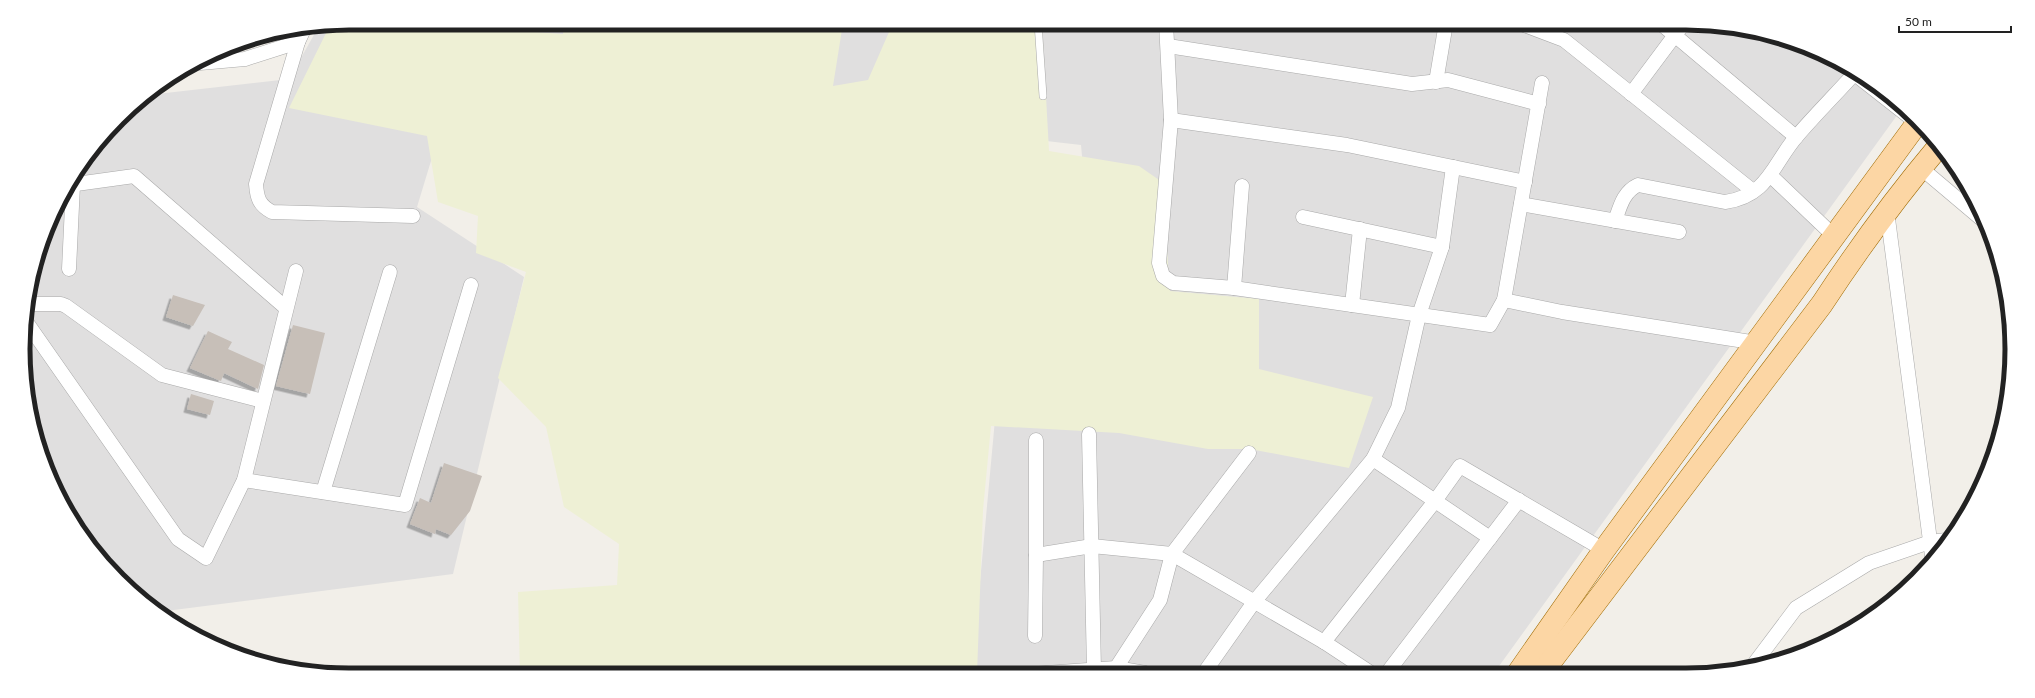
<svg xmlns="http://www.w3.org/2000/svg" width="2035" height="698" font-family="Lato,sans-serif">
<defs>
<filter id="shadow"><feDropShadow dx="-3.5" dy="3.5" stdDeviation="0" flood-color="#0004"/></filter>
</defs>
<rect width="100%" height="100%" fill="#f2efe9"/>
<!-- residential -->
<polygon fill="#e0dfdf" points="349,23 1686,23 1770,34 1830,57 1884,90 1903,107 1494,673 937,674 974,647 997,398 1091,256 1081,145 458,72 417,207 524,277 453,574 158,612 119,580 78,530 34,433 24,371 26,307 57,205 91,150 134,104 148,95 289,79 319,26"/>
<!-- farmland -->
<polygon fill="#eef0d5" points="349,23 465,23 465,27 563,34 564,23 843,23 833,86 868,80 893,23 1042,23 1049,151 1139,166 1162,182 1170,291 1259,299 1259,369 1373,397 1349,468 1250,449 1208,449 1119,433 991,426 983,510 977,674 520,675 518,592 617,585 619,544 564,507 546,427 498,378 526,272 476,253 478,216 438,202 427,136 289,108 330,25"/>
<!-- building -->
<g fill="#c7bfb8" filter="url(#shadow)">
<polygon points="173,295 205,305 193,326 166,317"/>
<polygon points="293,325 325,333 310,394 276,386"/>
<polygon points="208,331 232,342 228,349 264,365 258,389 224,373 221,381 190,368"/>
<polygon points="191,394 214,401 210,415 187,409"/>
<polygon points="444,463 482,476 470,511 451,535 436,529 435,534 410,524 420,498 431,503"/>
</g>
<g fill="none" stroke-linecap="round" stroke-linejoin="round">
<defs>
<polyline id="service" points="1038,23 1043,96"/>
<g id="minor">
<polyline points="1166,23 1171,120 1159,263 1163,276 1173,283 1234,288 1490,325 1504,300"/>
<polyline points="1519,23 1564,40 1753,191"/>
<polyline points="1660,23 1796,137"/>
<path d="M298,42L256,184C257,198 259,205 272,212L413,216"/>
<polyline points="1168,46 1412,84 1448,80 1539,104"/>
<polyline points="200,63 245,59 298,42 305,27"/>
<polyline points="1842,64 1930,133"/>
<polyline points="1436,82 1446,23"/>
<polyline points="1542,83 1504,300 1562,312 1757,343"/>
<polyline points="1631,94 1684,23"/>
<polyline points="1171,120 1347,145 1525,182"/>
<polyline points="1921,168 1985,222"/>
<polyline points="1771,176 1835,237"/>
<polyline points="69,185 134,176 286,308"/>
<polyline points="1521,204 1679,232"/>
<polyline points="1887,211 1932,556"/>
<polyline points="1303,217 1442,247 1453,167"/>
<path d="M1615,221C1620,207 1623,192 1638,185L1725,202C1769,196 1773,163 1797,136C1815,115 1835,95 1854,74"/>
<polyline points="1442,247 1419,315 1398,408 1373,459 1490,538"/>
<polyline points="69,269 73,185"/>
<polyline points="1234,288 1242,186"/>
<polyline points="27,304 61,304 66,306 162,375 263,401"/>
<polyline points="1352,305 1360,229"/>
<polyline points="25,320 178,539 206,558 244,480 296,271"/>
<polyline points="1089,434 1094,670"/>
<polyline points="1036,440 1036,555 1092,546 1172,554 1324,642 1371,673"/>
<polyline points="244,480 405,505 471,285"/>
<polyline points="323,492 390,272"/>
<polyline points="1035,636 1036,555"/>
<polyline points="1324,642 1435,501 1460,466 1604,550"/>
<polyline points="1754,664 1796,608 1869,563 1930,542 1946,540"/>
<polyline points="1117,673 1116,668 1160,600 1172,554 1249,453"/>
<polyline points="1204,673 1254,602 1373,459"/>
<polyline points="1387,673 1519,500"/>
<polyline points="1032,674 1116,668 1145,673"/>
</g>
<g id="primary">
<polyline points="1518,673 1604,550 1918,122"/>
<path d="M1542,673L1822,304C1858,249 1897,196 1939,146"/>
</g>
</defs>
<!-- service casing -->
<use href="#service" stroke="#a9a9a9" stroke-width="8"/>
<!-- minor casing -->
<use href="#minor" stroke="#a9a9a9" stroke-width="15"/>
<!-- primary casing -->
<use href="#primary" stroke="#a06b00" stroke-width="23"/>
<!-- service -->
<use href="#service" stroke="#fff" stroke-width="7"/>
<!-- minor -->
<use href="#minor" stroke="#fff" stroke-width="14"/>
<!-- primary -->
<use href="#primary" stroke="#fcd6a4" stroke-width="22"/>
</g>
<!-- crop -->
<path d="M0 0H2035V698H0ZM349 30H1686A319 319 0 0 1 2005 349V349A319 319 0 0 1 1686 668H349A319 319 0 0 1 30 349V349A319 319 0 0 1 349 30Z" fill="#fff" fill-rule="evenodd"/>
<path fill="none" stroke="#222" stroke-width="5" d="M349 30H1686A319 319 0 0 1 2005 349V349A319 319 0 0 1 1686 668H349A319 319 0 0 1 30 349V349A319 319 0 0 1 349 30Z"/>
<!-- scale -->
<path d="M1899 26v6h112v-6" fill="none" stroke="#222222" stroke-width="2"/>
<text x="1905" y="26" font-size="12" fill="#222222" stroke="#ffffff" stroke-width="3" paint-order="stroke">50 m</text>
</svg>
